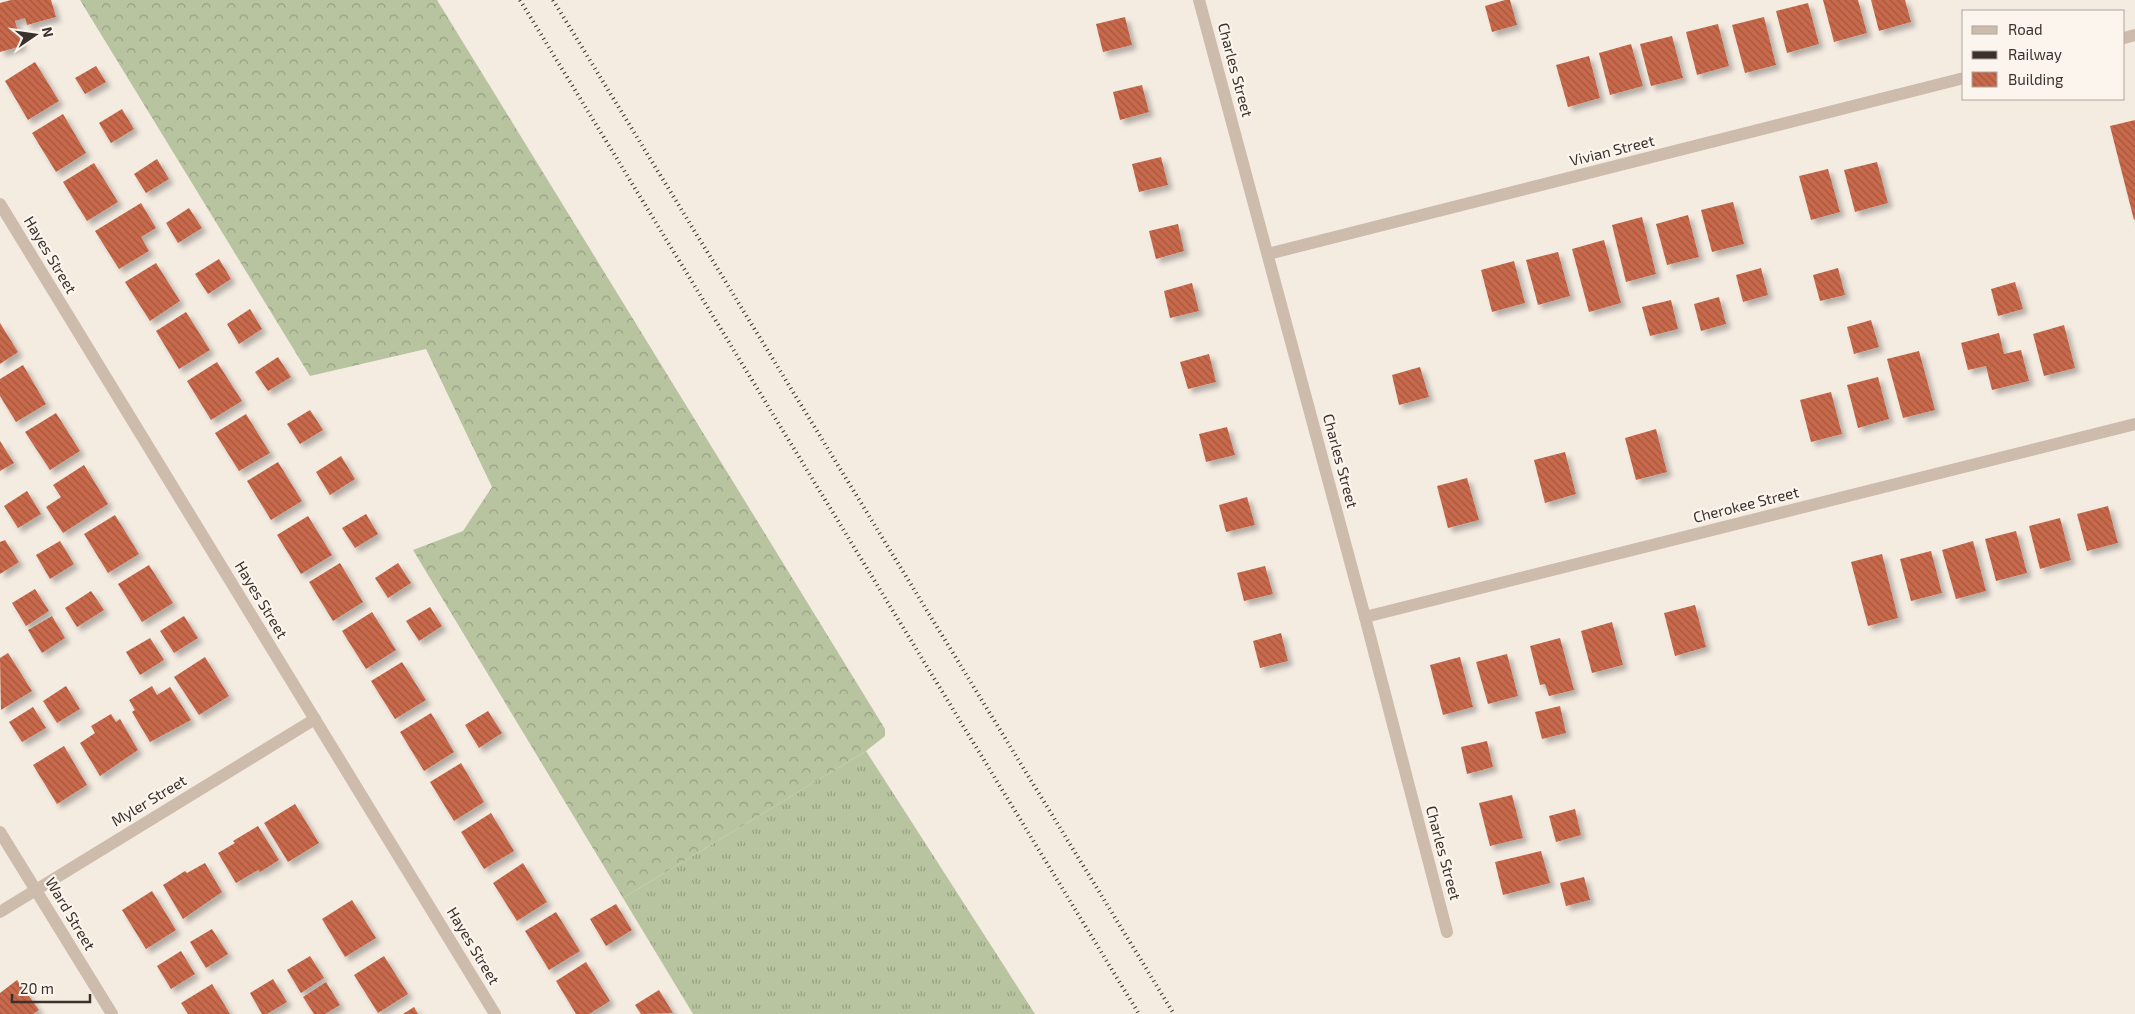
<svg xmlns="http://www.w3.org/2000/svg" width="2135" height="1014" font-family="'Exo 2',sans-serif">
<defs>
<pattern id="grass-tufts" width="24" height="20" patternUnits="userSpaceOnUse" patternTransform="scale(1.25)"><rect width="24" height="20" fill="#b8c4a0"/><path d="M3 7l-1-3M5 7V3M7 7l1-3M15 17l-1-3M17 17v-4M19 17l1-3" fill="none" stroke="#97a083"/></pattern>
<pattern id="forest-crowns" width="20" height="18" patternUnits="userSpaceOnUse" patternTransform="scale(1.25)"><rect width="20" height="18" fill="#b8c4a0"/><path d="M2 6a3 3 0 1 1 6 0M12 15a3 3 0 1 1 6 0" fill="none" stroke="#97a083"/></pattern>
<pattern id="building-back-hatch" width="6" height="6" patternUnits="userSpaceOnUse" patternTransform="scale(1.25)"><rect width="6" height="6" fill="#c8694b"/><path d="M-1 5l2 2M0 0l6 6M5-1l2 2" fill="none" stroke="#a4573f"/></pattern>
<filter id="shadow"><feDropShadow dx="4.5" dy="4.5" stdDeviation="2.5" flood-color="#0004"/></filter>
</defs>
<rect width="100%" height="100%" fill="#f4ebe1"/>
<!-- grass -->
<polygon fill="url(#grass-tufts)" points="866,751 1035,1014 693,1014 623,898"/>
<!-- forest -->
<polygon fill="url(#forest-crowns)" points="80,0 437,0 885,729 885,736 866,751 623,898 413,550 463,531 492,487 426,349 310,376"/>
<!-- building -->
<g fill="url(#building-back-hatch)" filter="url(#shadow)">
<polygon points="11,0 51,0 56,17 27,25 25,18 15,21 22,46 0,52 0,3"/>
<polygon points="1505,0 1510,0 1517,25 1492,32 1485,6"/>
<polygon points="1823,0 1858,0 1867,33 1834,42"/>
<polygon points="1871,0 1905,0 1911,22 1879,31"/>
<polygon points="1808,3 1819,44 1787,53 1776,11"/>
<polygon points="1125,17 1132,45 1103,52 1096,24"/>
<polygon points="1764,17 1776,65 1745,73 1732,25"/>
<polygon points="1718,24 1729,66 1697,75 1686,32"/>
<polygon points="1672,36 1683,78 1651,86 1640,44"/>
<polygon points="1631,44 1643,86 1610,95 1599,53"/>
<polygon points="1589,56 1600,98 1568,107 1556,65"/>
<polygon points="35,62 59,101 28,120 5,81"/>
<polygon points="96,66 106,82 85,94 75,78"/>
<polygon points="1142,85 1149,112 1120,120 1113,92"/>
<polygon points="122,109 134,129 111,143 99,123"/>
<polygon points="63,114 86,153 56,172 32,133"/>
<polygon points="2135,120 2135,219 2134,220 2110,126"/>
<polygon points="1161,157 1168,185 1139,192 1132,164"/>
<polygon points="157,159 169,179 146,193 134,174"/>
<polygon points="1877,162 1888,203 1855,212 1844,170"/>
<polygon points="94,163 118,202 87,221 63,182"/>
<polygon points="1828,169 1840,212 1811,220 1799,176"/>
<polygon points="1733,202 1744,244 1712,252 1701,210"/>
<polygon points="141,203 156,228 141,237 149,251 119,269 95,231"/>
<polygon points="189,208 202,228 178,243 166,223"/>
<polygon points="1688,215 1699,257 1667,265 1656,224"/>
<polygon points="1642,217 1656,274 1626,282 1612,225"/>
<polygon points="1178,224 1184,251 1156,259 1149,231"/>
<polygon points="1604,240 1621,303 1589,312 1572,249"/>
<polygon points="1558,252 1570,296 1538,305 1526,260"/>
<polygon points="219,259 231,279 208,294 195,274"/>
<polygon points="1514,261 1525,303 1492,312 1481,270"/>
<polygon points="156,263 180,301 150,321 125,282"/>
<polygon points="1761,268 1768,295 1743,302 1736,275"/>
<polygon points="1838,268 1845,295 1820,301 1813,275"/>
<polygon points="2015,282 2023,309 1998,316 1991,289"/>
<polygon points="1192,283 1199,311 1170,318 1164,291"/>
<polygon points="1719,297 1726,324 1701,331 1694,304"/>
<polygon points="1671,300 1678,329 1650,336 1642,307"/>
<polygon points="250,309 262,329 239,344 227,324"/>
<polygon points="186,312 210,350 179,369 156,331"/>
<polygon points="1871,320 1879,347 1854,354 1847,327"/>
<polygon points="0,323 18,352 0,364"/>
<polygon points="2064,325 2075,368 2044,376 2033,334"/>
<polygon points="1999,333 2004,354 2021,350 2029,381 1992,390 1986,366 1968,370 1961,343"/>
<polygon points="1919,351 1935,410 1903,418 1887,359"/>
<polygon points="1209,354 1216,382 1188,389 1180,362"/>
<polygon points="278,357 291,377 268,391 255,372"/>
<polygon points="217,362 242,401 211,420 187,381"/>
<polygon points="23,365 46,404 16,422 0,396 0,379"/>
<polygon points="1420,367 1429,397 1399,405 1392,375"/>
<polygon points="1878,377 1889,419 1858,428 1847,385"/>
<polygon points="1831,392 1842,434 1811,442 1800,400"/>
<polygon points="310,410 323,430 300,444 287,424"/>
<polygon points="56,413 80,451 50,470 25,432"/>
<polygon points="246,414 270,453 239,471 215,433"/>
<polygon points="1227,427 1235,455 1206,462 1199,434"/>
<polygon points="1656,429 1667,472 1636,480 1625,438"/>
<polygon points="0,441 14,463 0,471"/>
<polygon points="1565,452 1576,494 1545,503 1534,460"/>
<polygon points="341,456 355,479 330,495 316,472"/>
<polygon points="278,462 302,501 271,520 247,481"/>
<polygon points="84,465 108,504 63,533 46,507 61,497 53,485"/>
<polygon points="1467,478 1479,520 1448,528 1437,486"/>
<polygon points="27,491 41,514 18,528 4,506"/>
<polygon points="1247,497 1255,525 1226,532 1219,505"/>
<polygon points="2108,506 2118,543 2087,551 2077,514"/>
<polygon points="366,514 378,534 355,548 342,528"/>
<polygon points="115,515 139,554 108,573 84,534"/>
<polygon points="308,516 332,555 301,574 277,535"/>
<polygon points="2060,518 2071,560 2040,569 2029,526"/>
<polygon points="2016,531 2027,573 1996,581 1985,539"/>
<polygon points="5,540 19,562 0,574 0,542"/>
<polygon points="60,541 74,564 50,579 36,555"/>
<polygon points="1973,541 1986,591 1956,599 1942,550"/>
<polygon points="1931,551 1942,593 1911,601 1900,559"/>
<polygon points="1882,554 1898,618 1868,626 1851,562"/>
<polygon points="340,563 363,602 333,621 309,582"/>
<polygon points="398,563 411,583 388,598 375,578"/>
<polygon points="149,565 173,603 142,622 118,584"/>
<polygon points="1265,566 1273,594 1244,601 1237,573"/>
<polygon points="35,589 49,611 26,626 12,603"/>
<polygon points="91,591 104,610 77,627 65,608"/>
<polygon points="1695,605 1706,647 1675,656 1664,613"/>
<polygon points="430,607 442,626 419,641 406,621"/>
<polygon points="372,612 396,650 366,669 342,631"/>
<polygon points="52,616 65,638 42,653 28,630"/>
<polygon points="184,616 198,638 174,653 160,631"/>
<polygon points="1612,622 1623,665 1592,673 1581,631"/>
<polygon points="1281,633 1288,661 1260,668 1253,641"/>
<polygon points="150,638 164,660 140,675 126,652"/>
<polygon points="1560,638 1574,690 1549,696 1545,684 1540,685 1530,646"/>
<polygon points="8,653 32,691 1,710 0,658"/>
<polygon points="1507,654 1518,696 1488,704 1476,662"/>
<polygon points="205,657 229,696 199,715 174,677"/>
<polygon points="1460,657 1473,707 1443,715 1430,665"/>
<polygon points="402,662 426,700 395,719 371,681"/>
<polygon points="66,686 80,709 57,723 43,701"/>
<polygon points="152,686 157,695 170,687 191,720 150,742 132,712 135,710 129,700"/>
<polygon points="1560,706 1566,733 1542,739 1535,712"/>
<polygon points="33,707 46,728 22,742 9,722"/>
<polygon points="488,711 502,733 479,748 465,725"/>
<polygon points="431,713 454,752 424,771 400,732"/>
<polygon points="111,714 116,722 120,719 138,750 100,776 80,743 95,733 91,726"/>
<polygon points="1487,741 1493,767 1467,774 1461,747"/>
<polygon points="64,746 87,785 57,804 33,765"/>
<polygon points="461,763 484,802 454,821 430,782"/>
<polygon points="1512,795 1523,838 1490,846 1479,803"/>
<polygon points="295,804 319,843 288,862 264,823"/>
<polygon points="1575,809 1581,835 1556,842 1549,816"/>
<polygon points="491,813 514,851 484,869 461,832"/>
<polygon points="258,826 279,860 260,872 258,870 236,883 218,853 235,843 233,841"/>
<polygon points="1541,851 1550,883 1503,895 1495,862"/>
<polygon points="205,863 222,892 183,919 163,885 185,871 187,873"/>
<polygon points="523,863 547,902 517,921 493,883"/>
<polygon points="1584,877 1590,900 1566,906 1560,883"/>
<polygon points="152,891 176,930 146,949 122,910"/>
<polygon points="352,900 376,938 345,957 322,919"/>
<polygon points="616,904 632,930 606,946 590,919"/>
<polygon points="556,912 580,951 549,970 525,931"/>
<polygon points="212,929 228,954 206,968 190,942"/>
<polygon points="181,951 195,974 171,989 157,966"/>
<polygon points="310,956 324,978 301,993 287,970"/>
<polygon points="384,956 408,994 378,1013 354,975"/>
<polygon points="586,962 610,1001 589,1014 576,1014 556,981"/>
<polygon points="273,979 287,1002 267,1014 262,1014 250,993"/>
<polygon points="17,980 39,1010 33,1014 0,1014 0,993"/>
<polygon points="326,982 340,1005 325,1014 314,1014 303,997"/>
<polygon points="212,984 230,1014 188,1014 181,1003"/>
<polygon points="659,990 673,1013 641,1014 635,1005"/>
<polygon points="414,1007 418,1014 403,1014"/>
</g>
<g fill="none" stroke-linecap="round" stroke-linejoin="round">
<!-- minor -->
<g stroke="#cdbbac" stroke-width="12">
<polyline points="1199,0 1365,617 1447,932"/>
<polyline points="2124,38 2135,35"/>
<polyline points="0,204 495,1014"/>
<polyline points="1268,254 1964,78"/>
<polyline points="1365,617 2135,424"/>
<polyline points="0,832 112,1014"/>
<polyline points="0,912 315,719"/>
</g>
<!-- rail -->
<g stroke="#3b302b" stroke-width="4" stroke-dasharray="1 4" stroke-linecap="butt">
<polyline points="520,0 1139,1014"/>
<polyline points="553,0 1174,1014"/>
</g>
</g>
<g text-anchor="middle" stroke-width="4.5" stroke-linejoin="round" paint-order="stroke">
<!-- street labels -->
<g font-size="15" fill="#3b302b" stroke="#fbf5ee">
<text transform="translate(1235 70) rotate(75)" y="5">Charles Street</text>
<text transform="translate(1612 151) rotate(-14)" y="5">Vivian Street</text>
<text transform="translate(50 255) rotate(59)" y="5">Hayes Street</text>
<text transform="translate(1340 461) rotate(75)" y="5">Charles Street</text>
<text transform="translate(1746 505) rotate(-14)" y="5">Cherokee Street</text>
<text transform="translate(261 600) rotate(59)" y="5">Hayes Street</text>
<text transform="translate(149 801) rotate(-31)" y="5">Myler Street</text>
<text transform="translate(1443 853) rotate(75)" y="5">Charles Street</text>
<text transform="translate(70 914) rotate(59)" y="5">Ward Street</text>
<text transform="translate(473 946) rotate(59)" y="5">Hayes Street</text>
</g>
</g>
<!-- legend -->
<rect x="1962" y="10" width="162" height="90" fill="#fbf5ee" stroke="#aea6a0"/>
<rect x="1972" y="26" width="25" height="8" fill="#cdbbac" stroke="#aea6a0"/>
<text x="2008" y="35" font-size="15" fill="#3b302b">Road</text>
<rect x="1972" y="51" width="25" height="8" fill="#3b302b" stroke="#aea6a0"/>
<text x="2008" y="60" font-size="15" fill="#3b302b">Railway</text>
<rect x="1972" y="72" width="25" height="15" fill="url(#building-back-hatch)" stroke="#aea6a0"/>
<text x="2008" y="85" font-size="15" fill="#3b302b">Building</text>
<!-- north arrow -->
<g transform="translate(35 35) rotate(77)" stroke="#fbf5ee" stroke-width="4" paint-order="stroke">
<path d="M0-4L9 19L0 12L-9 19Z" fill="#3b302b"/>
<text y="-8" font-size="14" font-weight="bold" text-anchor="middle" fill="#3b302b">N</text>
</g>
<!-- scale -->
<path d="M12 994v8h78v-8" fill="none" stroke="#3b302b" stroke-width="2.5"/>
<text x="20" y="994" font-size="15" fill="#3b302b" stroke="#fbf5ee" stroke-width="4" paint-order="stroke">20 m</text>
</svg>
